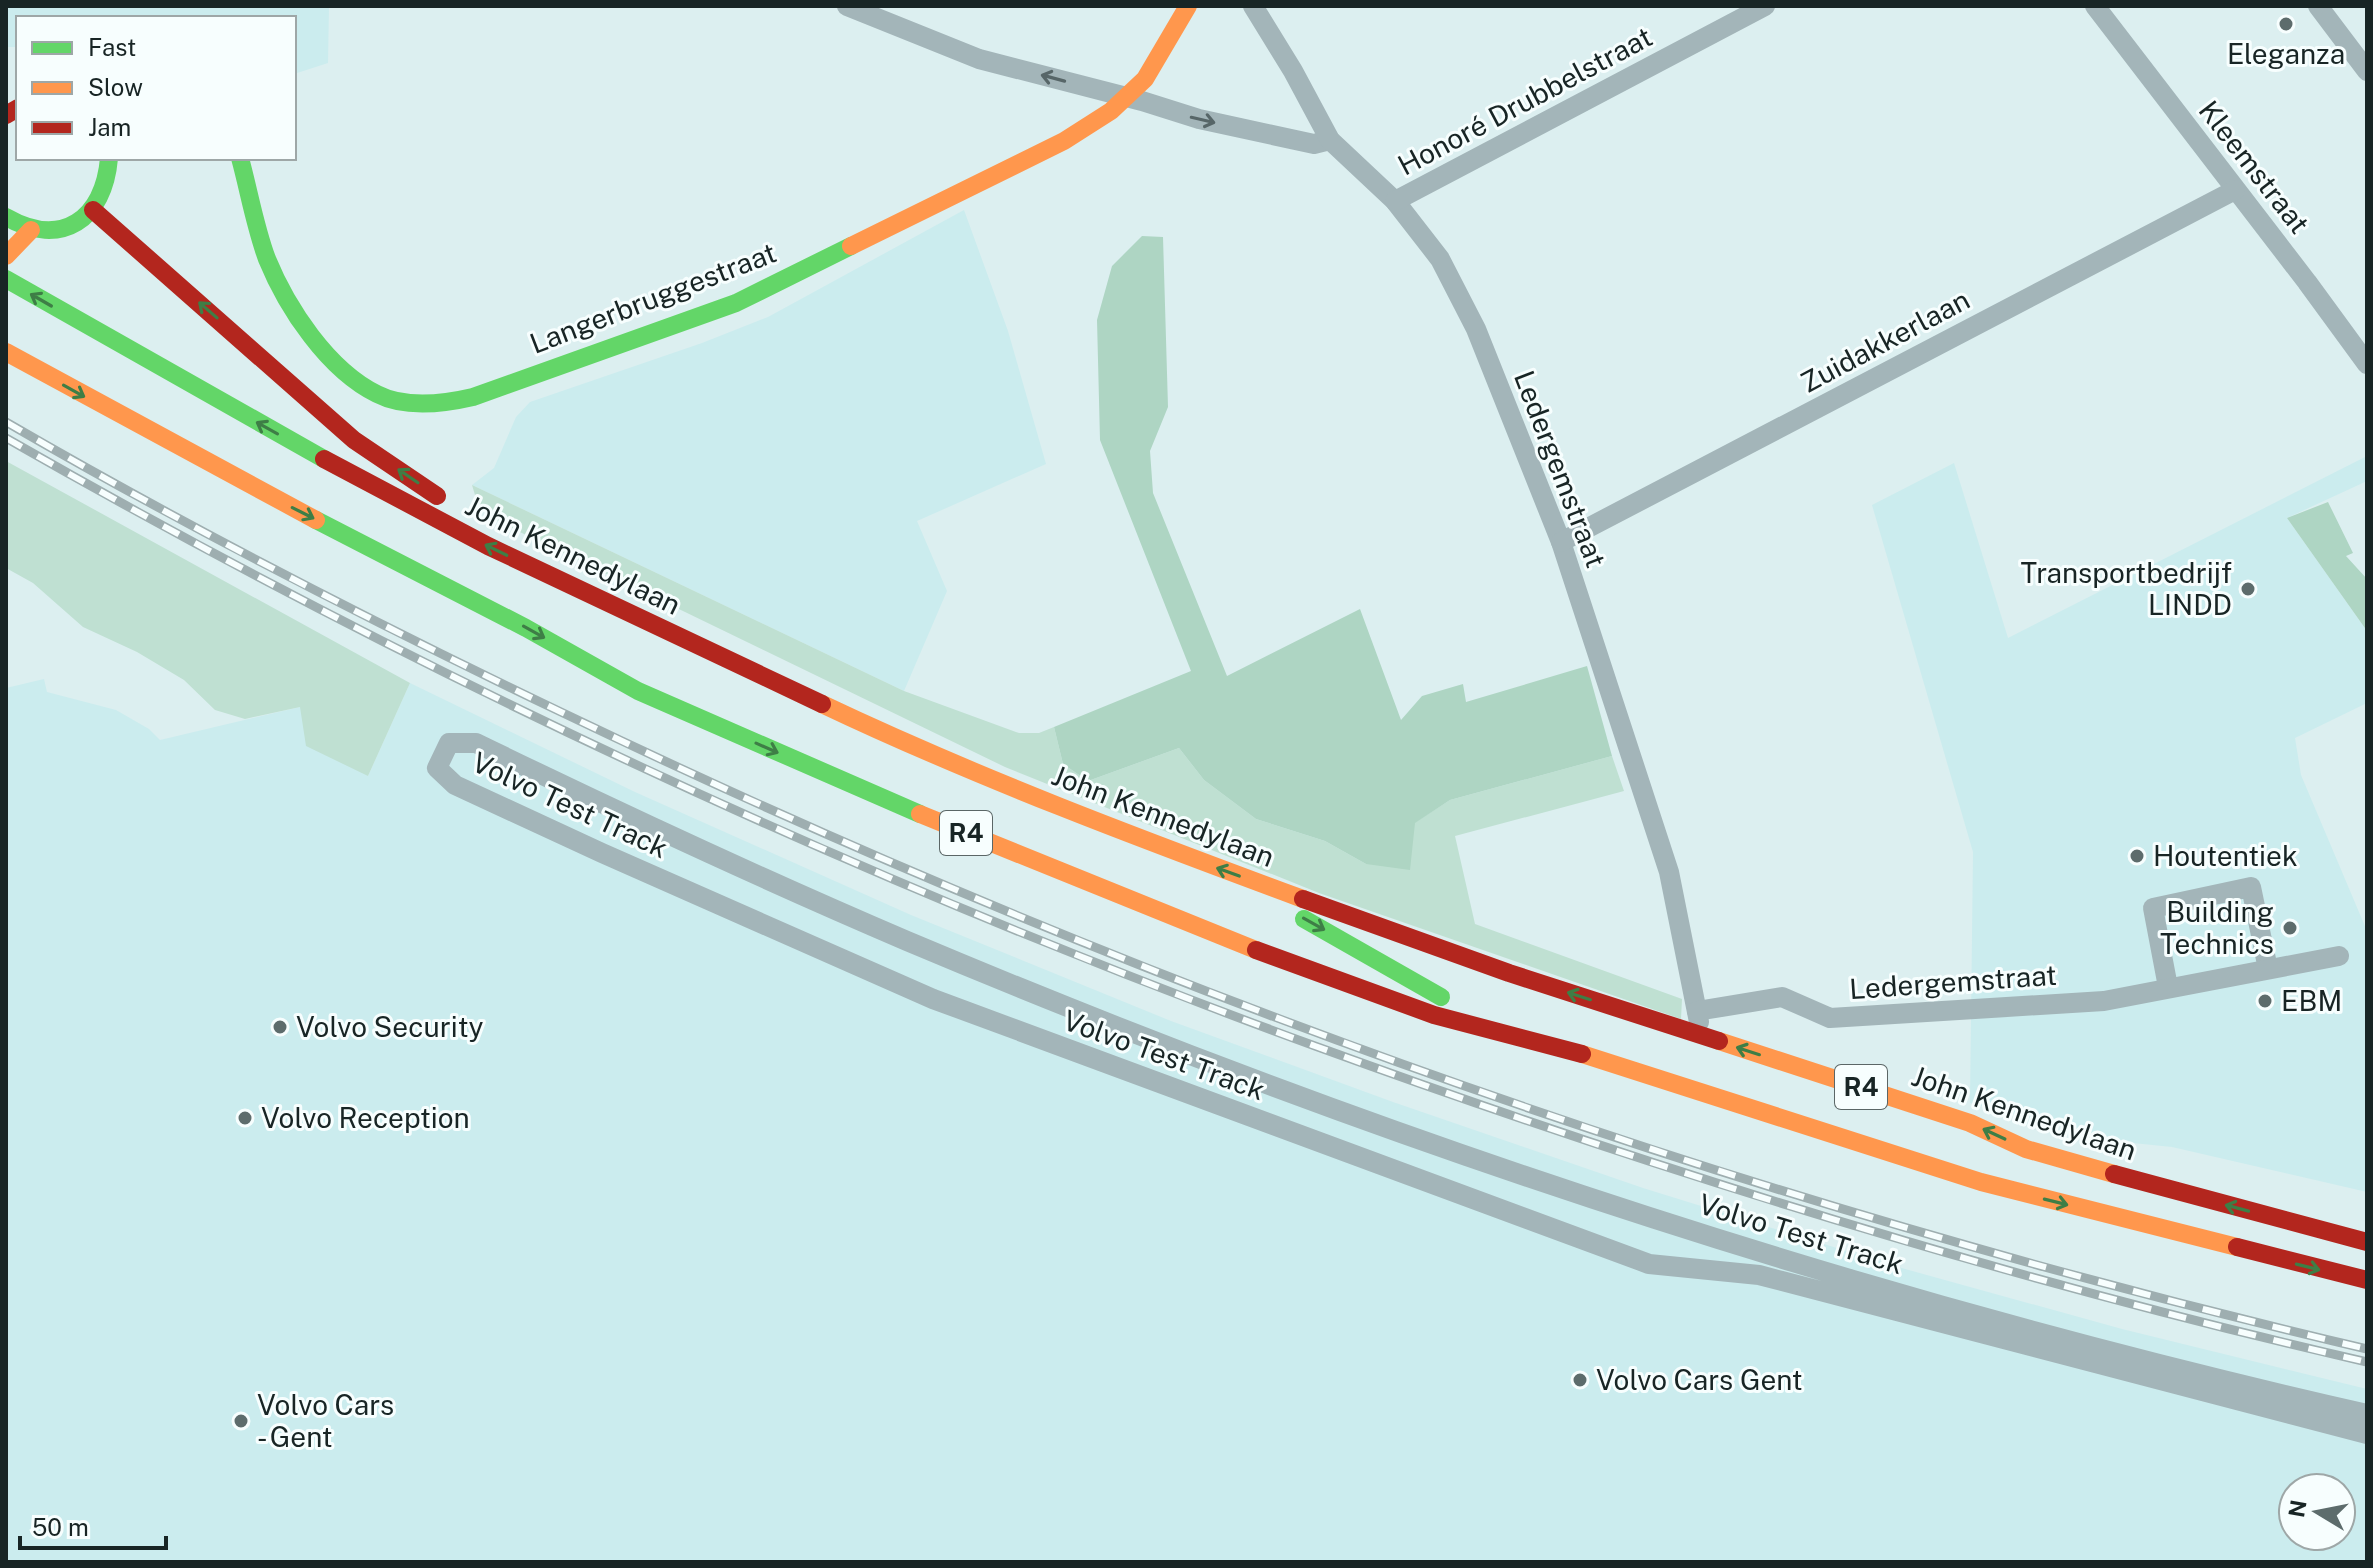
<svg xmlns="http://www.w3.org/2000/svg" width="2373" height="1568" font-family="'Public Sans',sans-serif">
<rect width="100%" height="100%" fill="#dceff0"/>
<!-- built -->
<g fill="#cbecee" fill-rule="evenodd">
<polygon points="6,6 329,6 328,63 294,74 294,18 18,18 18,47 6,47"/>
<polygon points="964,210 1008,331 1046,464 917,521 947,591 904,691 472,485 494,468 516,417 530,402 702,343 768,317"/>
<polygon points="2367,456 2367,481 2287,518 2367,631 2367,703 2295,738 2301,775 2367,931 2367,1192 2172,1147 2133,1143 1970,1103 1973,852 1872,505 1954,463 2008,638"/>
<path d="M44,679L47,692L116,710L149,729L160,740L300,707L368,776L410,683L635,792L911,915L1171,1021L1393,1102L1643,1188L1898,1267L2122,1329L2367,1389V1562H6V688ZM2293,1488H2341V1536H2293Z"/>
</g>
<!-- green -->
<g fill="#bfe0d2">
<polygon points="6,461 410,683 368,776 306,746 300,707 245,719 215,710 184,680 137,652 83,627 33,583 6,568"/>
<polygon points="472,485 904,691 1019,733 1039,733 1054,727 1063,764 1088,781 1179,748 1204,780 1256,819 1325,841 1366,864 1414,823 1450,800 1612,756 1624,791 1455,836 1475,924 1682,999 1681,1019 1319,893 1005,767 499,522 478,505"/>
</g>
<!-- forest -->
<g fill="#aed5c3">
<polygon points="1142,236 1163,237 1168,407 1150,451 1153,493 1227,676 1360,609 1401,720 1422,696 1463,684 1466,702 1587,666 1612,756 1450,800 1415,823 1410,870 1366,864 1325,841 1256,819 1204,780 1179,748 1088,781 1063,764 1054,727 1191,671 1100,440 1097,320 1112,266"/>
<polygon points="2328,502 2353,553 2346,556 2367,579 2367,631 2287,518"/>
</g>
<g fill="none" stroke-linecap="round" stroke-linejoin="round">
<!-- street -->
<g stroke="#a3b5b9" stroke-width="20">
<polyline points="847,6 979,59 1142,101 1199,119 1314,144 1330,140"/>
<polyline points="1253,6 1293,71 1330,140 1395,201 1440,259 1476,329 1561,542 1669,872 1699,1022"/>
<polyline points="2095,6 2307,282 2367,364"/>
<polyline points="2318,6 2367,71"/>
<polyline points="1395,201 1765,6"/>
<polyline points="1561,542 2235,190"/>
<polyline points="2168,987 2153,908 2251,887 2268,969"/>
<polyline points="1697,1011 1782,997 1830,1018 2104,1001 2339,956"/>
<path d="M2367,1414C1868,1301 1379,1140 907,941C762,879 618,812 476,743H449L437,768L455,785L602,853L933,999L1649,1264L1759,1275L2367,1434"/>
</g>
<!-- fast -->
<g stroke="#63d668" stroke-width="18">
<path d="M240,158C249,191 255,227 267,259C287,308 328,370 377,394C406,409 443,404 473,397L736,303L851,246"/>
<path d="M6,217C62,249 104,219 109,158"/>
<polyline points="6,279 324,459"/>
<polyline points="316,520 526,628 638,691 920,814"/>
<polyline points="1304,919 1441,997"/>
</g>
<!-- slow -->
<g stroke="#ff974d" stroke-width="18">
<polyline points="851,246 1064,141 1111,111 1145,79 1188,6"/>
<polyline points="6,256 31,230"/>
<polyline points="6,352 316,520"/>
<path d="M822,704C978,778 1141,839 1303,899"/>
<polyline points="920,814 1256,950"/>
<polyline points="1719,1041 1970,1123 2026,1149 2114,1174"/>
<polyline points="1582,1054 1981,1182 2237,1247"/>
</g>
<!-- jam -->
<g stroke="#b3261e" stroke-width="18">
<polyline points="6,115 18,108"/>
<polyline points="93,210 354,440 437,496"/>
<polyline points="324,459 488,546 822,704"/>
<polyline points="1303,899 1509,973 1719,1041"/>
<polyline points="1256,950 1434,1015 1582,1054"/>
<polyline points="2114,1174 2367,1242"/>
<polyline points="2237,1247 2367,1280"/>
</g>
<defs>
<g id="rail">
<path d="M6,422C187,527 373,622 561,712C1138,989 1744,1203 2367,1349"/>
<path d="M6,438C423,677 863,881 1315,1046C1659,1171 2009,1280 2367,1362"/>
</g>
</defs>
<!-- rail casing -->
<use href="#rail" stroke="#9eaeb0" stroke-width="9"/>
<!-- rail -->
<use href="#rail" stroke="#f7fefe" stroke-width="6" stroke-dasharray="18" stroke-linecap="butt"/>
</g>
<!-- one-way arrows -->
<defs><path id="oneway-shaft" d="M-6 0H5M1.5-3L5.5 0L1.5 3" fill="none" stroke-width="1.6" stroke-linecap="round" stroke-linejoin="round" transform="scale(2)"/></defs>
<g stroke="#576668">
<use href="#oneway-shaft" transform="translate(1053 78) rotate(-165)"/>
<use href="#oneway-shaft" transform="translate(1203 120) rotate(13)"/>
</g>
<g stroke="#3e7e46">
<use href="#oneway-shaft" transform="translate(41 300) rotate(-150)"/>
<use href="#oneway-shaft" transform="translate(208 310) rotate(-139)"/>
<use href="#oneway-shaft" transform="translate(74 391) rotate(29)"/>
<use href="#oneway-shaft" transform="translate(267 428) rotate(-151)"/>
<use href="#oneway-shaft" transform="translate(408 476) rotate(-146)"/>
<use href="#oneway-shaft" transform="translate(303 513) rotate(27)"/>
<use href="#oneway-shaft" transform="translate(496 550) rotate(-154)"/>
<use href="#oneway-shaft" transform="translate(534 632) rotate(29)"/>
<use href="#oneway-shaft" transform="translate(767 748) rotate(24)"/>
<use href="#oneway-shaft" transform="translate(1228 872) rotate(-160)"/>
<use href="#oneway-shaft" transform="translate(1314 924) rotate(29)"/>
<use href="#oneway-shaft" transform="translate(1579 996) rotate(-162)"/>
<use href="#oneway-shaft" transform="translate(1748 1051) rotate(-162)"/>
<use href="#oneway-shaft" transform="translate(1994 1134) rotate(-155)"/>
<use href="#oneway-shaft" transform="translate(2056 1202) rotate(14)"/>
<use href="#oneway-shaft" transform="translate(2237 1208) rotate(-165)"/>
<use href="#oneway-shaft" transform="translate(2308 1267) rotate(14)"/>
</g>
<!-- markers -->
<g fill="#5d6c6c" stroke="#f7fefe" stroke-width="3">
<circle cx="2286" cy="24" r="8"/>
<circle cx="2248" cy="589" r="8"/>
<circle cx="2137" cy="856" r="8"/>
<circle cx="2290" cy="928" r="8"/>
<circle cx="2265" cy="1001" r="8"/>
<circle cx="280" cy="1027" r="8"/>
<circle cx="245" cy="1118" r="8"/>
<circle cx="1580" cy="1380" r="8"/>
<circle cx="241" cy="1421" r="8"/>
</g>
<g text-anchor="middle" stroke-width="6" stroke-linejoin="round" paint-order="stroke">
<!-- shield labels -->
<g fill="#f7fefe" stroke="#5b6666" stroke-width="2">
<rect x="940" y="811" width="52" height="44" rx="6"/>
<rect x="1835" y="1065" width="52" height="44" rx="6"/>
</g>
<g font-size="26" font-weight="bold" fill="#182525">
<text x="966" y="842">R4</text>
<text x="1861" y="1096">R4</text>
</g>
<!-- poi labels -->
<g font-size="28" fill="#182525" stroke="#f7fefe" text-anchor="start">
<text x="2286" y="64" text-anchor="middle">Eleganza</text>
<text x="2232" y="583" text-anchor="end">Transportbedrijf<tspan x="2232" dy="32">LINDD</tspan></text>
<text x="2153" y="866">Houtentiek</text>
<text x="2274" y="922" text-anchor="end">Building<tspan x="2274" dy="32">Technics</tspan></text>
<text x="2281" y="1011">EBM</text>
<text x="296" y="1037">Volvo Security</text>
<text x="261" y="1128">Volvo Reception</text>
<text x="1596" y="1390">Volvo Cars Gent</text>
<text x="257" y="1415">Volvo Cars<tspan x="257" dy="32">- Gent</tspan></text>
</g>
<!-- street labels -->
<g font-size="28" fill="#182525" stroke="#f7fefe">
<text transform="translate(1525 101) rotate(-28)" y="10">Honoré Drubbelstraat</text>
<text transform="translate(2254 167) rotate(52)" y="10">Kleemstraat</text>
<text transform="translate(653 298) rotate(-21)" y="10">Langerbruggestraat</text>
<text transform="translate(1885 341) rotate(-28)" y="10">Zuidakkerlaan</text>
<text transform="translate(1560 469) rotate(69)" y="10">Ledergemstraat</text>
<text transform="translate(573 555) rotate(26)" y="10">John Kennedylaan</text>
<text transform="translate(570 805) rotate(25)" y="10">Volvo Test Track</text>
<text transform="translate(1163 816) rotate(21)" y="10">John Kennedylaan</text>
<text transform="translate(1953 982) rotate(-4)" y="10">Ledergemstraat</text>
<text transform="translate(1164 1055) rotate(20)" y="10">Volvo Test Track</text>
<text transform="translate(2024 1113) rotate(19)" y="10">John Kennedylaan</text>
<text transform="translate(1801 1234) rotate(17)" y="10">Volvo Test Track</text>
</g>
</g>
<!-- border -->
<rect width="2373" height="1568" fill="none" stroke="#182525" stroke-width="16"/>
<!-- legend -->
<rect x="16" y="16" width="280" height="144" fill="#f7fefe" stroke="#9ea7a7" stroke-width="2"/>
<rect x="32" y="42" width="40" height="12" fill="#63d668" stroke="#9ea7a7" stroke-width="2"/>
<text x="88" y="56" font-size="24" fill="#182525">Fast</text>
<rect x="32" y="82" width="40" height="12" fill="#ff974d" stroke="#9ea7a7" stroke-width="2"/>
<text x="88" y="96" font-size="24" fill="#182525">Slow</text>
<rect x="32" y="122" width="40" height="12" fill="#b3261e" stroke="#9ea7a7" stroke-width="2"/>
<text x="88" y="136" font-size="24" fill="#182525">Jam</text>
<!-- north arrow -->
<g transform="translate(2317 1512) rotate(280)"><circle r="38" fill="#f7fefe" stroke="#9ea7a7" stroke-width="2"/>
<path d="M0-6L14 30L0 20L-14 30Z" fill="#5d6c6c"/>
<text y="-12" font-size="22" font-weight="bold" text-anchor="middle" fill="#182525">N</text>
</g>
<!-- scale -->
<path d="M20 1536v12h146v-12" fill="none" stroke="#182525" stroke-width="4"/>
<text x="32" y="1536" font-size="24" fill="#182525" stroke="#f7fefe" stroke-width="6" paint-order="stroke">50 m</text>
</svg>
